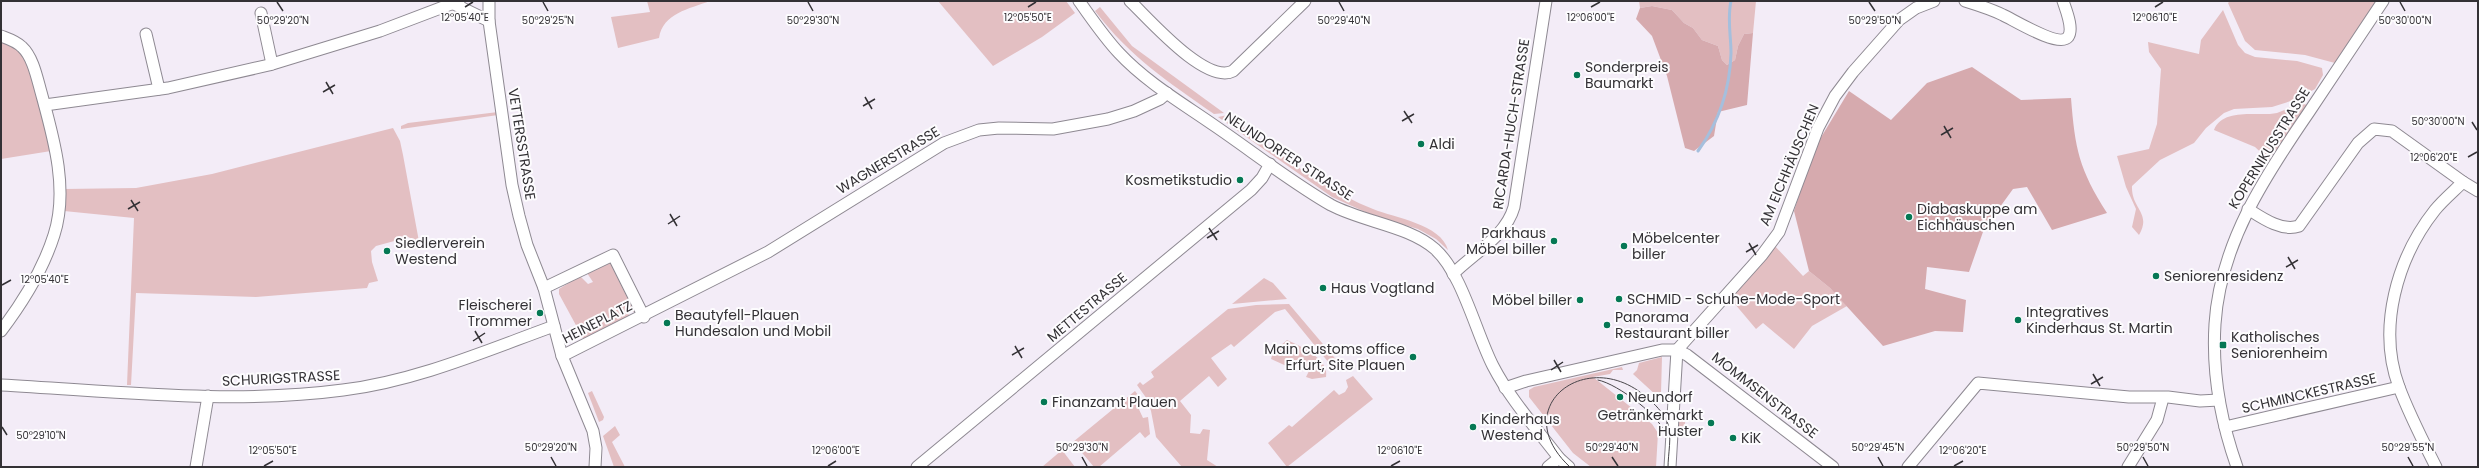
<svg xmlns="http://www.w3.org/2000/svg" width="2479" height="468" font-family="Poppins,sans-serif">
<rect width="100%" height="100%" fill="#f3ecf7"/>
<!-- green -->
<g fill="#e3bfc2">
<path d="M647,1H710C689,9 663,13 659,38L618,48L611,17L650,12Z"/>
<polygon points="938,1 1066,1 1075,13 1042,37 993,66"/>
<polygon points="1639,1 1756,1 1753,33 1744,34 1738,46 1735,60 1727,65 1722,60 1718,46 1702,40 1693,28 1684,23 1672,10 1652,6 1640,8"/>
<polygon points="2230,1 2378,1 2335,63 2305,55 2255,50 2245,41 2228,3"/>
<path d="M1100,7L1132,46L1224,113L1214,114C1167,81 1131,58 1095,11Z"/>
<path d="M2223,10L2238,45L2245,53L2255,57L2297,61L2322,68L2323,75L2315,89L2297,99L2272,107L2234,109L2224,113L2206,128L2194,143L2160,160L2132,186C2131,209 2152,213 2139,235L2132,227L2136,209L2126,187L2117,156L2149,149L2157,124L2161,69L2149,52L2148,42L2199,54L2201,40Z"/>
<polygon points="1,40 18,49 32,69 51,151 1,159"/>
<path d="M2303,104L2308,105L2279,150L2274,152L2269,160L2255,147L2214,130C2223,107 2259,117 2277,113C2286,110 2293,105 2303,104Z"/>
<polygon points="498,112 498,115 401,129 401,126 408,123"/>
<path d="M1228,115C1274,149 1320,188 1373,209C1395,218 1441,224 1448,250L1436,239L1418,229L1372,215L1332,197L1218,117Z"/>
<polygon points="393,128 400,141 403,155 420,247 416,249 409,237 376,246 371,251 372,262 378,281 369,283 367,288 256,297 136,293 131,385 127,385 134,218 64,211 64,189 136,188 212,174"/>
<polygon points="1774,245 1803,276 1809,271 1830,288 1847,306 1812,326 1794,349 1763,323 1756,329 1729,297"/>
<polygon points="611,262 637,313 628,310 626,313 633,317 584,340 559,294 559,289 580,276 588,284 593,282 587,273"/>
<polygon points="1264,278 1273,283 1287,299 1232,304"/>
<polygon points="1289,304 1339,363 1333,366 1329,363 1285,309 1275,312 1234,347 1231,344 1211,358 1227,379 1218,387 1209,376 1180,401 1191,415 1190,433 1200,434 1203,429 1210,430 1207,460 1218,467 1182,467 1156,437 1151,411 1147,399 1137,385 1140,382 1143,385 1154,377 1151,372 1228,309 1256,305"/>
<path d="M1287,340C1300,346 1330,359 1326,377L1312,379L1306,377L1310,369L1295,360L1291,368L1271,359L1273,352Z"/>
<polygon points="1662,357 1661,393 1657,396 1633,374 1637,370 1639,363"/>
<polygon points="1622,367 1623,370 1613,370 1610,374 1593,377 1652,424 1658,433 1656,467 1591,467 1573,453 1529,397 1529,390 1534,387"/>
<polygon points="1353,376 1373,399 1287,467 1268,443 1289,425 1292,427 1334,390 1339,395 1345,392 1348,387 1346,380"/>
<polygon points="592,391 604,417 603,420 599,422 588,393"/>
<polygon points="1135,391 1142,400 1136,403 1143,418 1148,417 1150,434 1145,438 1140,432 1099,467 1094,467 1073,442"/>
<polygon points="1686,415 1684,431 1678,434 1679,419"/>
<polygon points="615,426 620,435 612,442 625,467 614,467 603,436"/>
<polygon points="1062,450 1075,467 1042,467"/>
</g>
<!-- forest -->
<g fill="#d6aaae">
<polygon points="1652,6 1672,10 1684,23 1693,28 1702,40 1718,46 1722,60 1727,65 1735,60 1738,46 1744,34 1753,33 1747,105 1718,112 1714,136 1694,151 1685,148 1667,76 1652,36 1636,19 1640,8"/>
<path d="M1972,67L2021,100L2071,98C2075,149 2079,169 2107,213L2052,230L2027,187L2013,189L1984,229L1969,272L1927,267L1925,289L1966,300L1963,332L1935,331L1883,346L1830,288L1809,271L1794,211L1814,149L1849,91L1891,120L1927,83Z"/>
</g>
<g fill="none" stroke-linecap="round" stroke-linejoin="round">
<!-- stream -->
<path stroke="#a5bfdd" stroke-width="3" d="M1698,151C1719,122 1730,89 1731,53C1731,35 1727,19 1731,1"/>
<defs>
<g id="minor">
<polyline points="489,1 489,21 512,185 519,216 527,245 544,288 562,356 593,431 596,448 595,467"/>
<path d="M1079,1C1092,19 1104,37 1119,53C1146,82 1182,103 1215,126C1253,152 1291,182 1331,205C1363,222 1409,226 1435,249C1462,273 1476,333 1493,366C1510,399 1536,428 1559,458L1569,467"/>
<path d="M1130,1C1149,19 1206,85 1233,71L1305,1"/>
<path d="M1965,1C1978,5 1991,9 2003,15C2014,20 2059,48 2068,37C2074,29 2066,10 2063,1"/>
<polyline points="454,4 489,21"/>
<polyline points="261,13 272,64"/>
<polyline points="146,34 159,89"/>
<path d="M1,36C9,39 16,41 22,47C33,57 37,78 41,92C53,136 69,189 54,235C43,270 23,302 1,331"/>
<polyline points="45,105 168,88 269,65 380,31 459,1"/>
<polyline points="2463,182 2478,191"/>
<path d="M2248,209C2262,218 2282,232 2299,226L2358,143L2374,129L2392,131L2463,182C2454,191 2443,200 2435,210C2397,258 2377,328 2399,387C2409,414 2423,441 2436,467"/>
<path d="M1453,274C1474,253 1506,236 1514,207L1546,1"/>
<polyline points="544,288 613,255 644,317"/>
<polyline points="1677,350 1762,255 1779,232 1818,128 1835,96 1853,72 1899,20 1916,8 1934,1"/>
<polyline points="562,356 768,252 944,143 979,130 999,128 1053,129 1108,119 1134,111 1160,99 1167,93"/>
<path d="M1,385C114,391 230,405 343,390C416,381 485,351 554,326"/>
<polyline points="1505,388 1526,381 1662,350 1677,350 1687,355 1833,467"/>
<polyline points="2225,427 2399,387"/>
<polyline points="196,467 208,396"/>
<polyline points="917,467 1251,190 1262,178 1270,164"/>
<polyline points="1548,467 1559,458"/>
<polyline points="1670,467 1677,350"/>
<polyline points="1908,467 1978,383 2129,397 2168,397 2200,401 2219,400"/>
<polyline points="2128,467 2157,420 2163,398"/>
<path d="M2237,467C2221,422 2212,372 2215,324C2220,244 2265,176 2309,112C2334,75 2358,38 2383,1"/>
</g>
</defs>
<!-- minor casing -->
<use href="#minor" stroke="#8e8992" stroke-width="13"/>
<!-- minor -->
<use href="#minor" stroke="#fff" stroke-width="11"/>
<!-- tram -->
<g stroke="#48454a" stroke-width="1">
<path d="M1598,380C1618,384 1662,417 1667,437"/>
<path d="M1570,467C1506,408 1586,346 1645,396C1655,404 1663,412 1668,424C1672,437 1668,454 1668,467"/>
</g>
</g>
<!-- ticks -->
<path fill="none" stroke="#333135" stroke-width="1.5" d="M277,2L283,11M543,2L548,11M808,2L813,11M1339,2L1344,11M1869,2L1875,11M2400,2L2405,11M465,7L473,2M1028,7L1036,2M1591,7L1600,2M2155,7L2163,2M326,82L333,94M323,92L335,85M865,97L872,109M863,106L875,99M1404,111L1412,123M1402,121L1414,114M2472,122L2477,130M1944,126L1951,138M1941,135L1953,128M2468,157L2477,152M131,200L138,211M128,209L140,202M670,214L677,226M668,224L680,216M1209,228L1217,240M1207,238L1219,231M1749,243L1756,255M1746,252L1758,245M2288,257L2295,269M2286,267L2298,260M2,285L11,280M475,331L482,343M473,341L485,333M1015,346L1022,358M1012,355L1024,348M1554,360L1561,372M1551,370L1563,362M2093,374L2100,386M2091,384L2103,377M2,427L7,435M551,457L556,466M1082,457L1087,466M1612,457L1618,466M1878,457L1883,466M2143,457L2148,466M2408,457L2413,466M264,466L273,461M828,466L836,461M1391,466L1400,461M1954,466L1963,461"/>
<!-- markers -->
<g fill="#057854" stroke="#fdfcfe" stroke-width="1.5">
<circle cx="1577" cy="75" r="4"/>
<circle cx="1421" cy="144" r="4"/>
<circle cx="1240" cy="180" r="4"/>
<circle cx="1909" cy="217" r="4"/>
<circle cx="1554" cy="241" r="4"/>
<circle cx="1624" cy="246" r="4"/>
<circle cx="387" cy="251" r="4"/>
<circle cx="2156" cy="276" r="4"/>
<circle cx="1323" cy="288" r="4"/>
<circle cx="1619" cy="299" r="4"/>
<circle cx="1580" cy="300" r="4"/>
<circle cx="540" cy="313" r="4"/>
<circle cx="2018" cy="320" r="4"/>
<circle cx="667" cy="323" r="4"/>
<circle cx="1607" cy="325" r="4"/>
<rect x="2219" y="341" width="8" height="8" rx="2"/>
<circle cx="1413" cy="357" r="4"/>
<circle cx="1620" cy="397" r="4"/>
<circle cx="1044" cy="402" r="4"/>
<circle cx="1711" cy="423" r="4"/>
<circle cx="1473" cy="427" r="4"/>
<circle cx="1733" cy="438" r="4"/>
</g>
<g text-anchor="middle" stroke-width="4" stroke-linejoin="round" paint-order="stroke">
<!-- poi labels -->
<g font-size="14" fill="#333135" stroke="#fdfcfe" text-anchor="start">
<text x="1585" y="72">Sonderpreis<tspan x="1585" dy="16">Baumarkt</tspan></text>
<text x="1429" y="149">Aldi</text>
<text x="1232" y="185" text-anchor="end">Kosmetikstudio</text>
<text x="1917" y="214">Diabaskuppe am<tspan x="1917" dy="16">Eichhäuschen</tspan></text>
<text x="1546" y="238" text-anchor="end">Parkhaus<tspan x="1546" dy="16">Möbel biller</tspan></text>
<text x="1632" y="243">Möbelcenter<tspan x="1632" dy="16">biller</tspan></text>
<text x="395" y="248">Siedlerverein<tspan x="395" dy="16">Westend</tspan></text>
<text x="2164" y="281">Seniorenresidenz</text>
<text x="1331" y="293">Haus Vogtland</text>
<text x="1627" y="304">SCHMID - Schuhe-Mode-Sport</text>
<text x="1572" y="305" text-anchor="end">Möbel biller</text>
<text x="532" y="310" text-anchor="end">Fleischerei<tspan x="532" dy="16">Trommer</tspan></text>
<text x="2026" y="317">Integratives<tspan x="2026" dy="16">Kinderhaus St. Martin</tspan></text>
<text x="675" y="320">Beautyfell-Plauen<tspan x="675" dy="16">Hundesalon und Mobil</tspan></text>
<text x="1615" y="322">Panorama<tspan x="1615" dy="16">Restaurant biller</tspan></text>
<text x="2231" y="342">Katholisches<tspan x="2231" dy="16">Seniorenheim</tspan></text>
<text x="1405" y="354" text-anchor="end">Main customs office<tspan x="1405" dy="16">Erfurt, Site Plauen</tspan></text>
<text x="1628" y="402">Neundorf</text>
<text x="1052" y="407">Finanzamt Plauen</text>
<text x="1703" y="420" text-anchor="end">Getränkemarkt<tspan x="1703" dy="16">Huster</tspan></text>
<text x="1481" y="424">Kinderhaus<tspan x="1481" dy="16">Westend</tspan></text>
<text x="1741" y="443">KiK</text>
</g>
<!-- street labels -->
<g font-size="14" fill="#333135" stroke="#fdfcfe">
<text transform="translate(1511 124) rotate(-81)" y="5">RICARDA-HUCH-STRASSE</text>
<text transform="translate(522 144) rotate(81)" y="5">VETTERSSTRASSE</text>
<text transform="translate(2269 148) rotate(-58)" y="5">KOPERNIKUSSTRASSE</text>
<text transform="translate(1289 156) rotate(33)" y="5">NEUNDORFER STRASSE</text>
<text transform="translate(888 160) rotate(-31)" y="5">WAGNERSTRASSE</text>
<text transform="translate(1789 165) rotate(-67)" y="5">AM EICHHÄUSCHEN</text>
<text transform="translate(1087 307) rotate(-40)" y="5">METTESTRASSE</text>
<text transform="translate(597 322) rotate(-27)" y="5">HEINEPLATZ</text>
<text transform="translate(281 378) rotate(-3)" y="5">SCHURIGSTRASSE</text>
<text transform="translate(2309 393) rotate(-13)" y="5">SCHMINCKESTRASSE</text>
<text transform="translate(1765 395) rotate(38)" y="5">MOMMSENSTRASSE</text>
</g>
</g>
<g font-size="10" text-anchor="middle" fill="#333135" stroke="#fdfcfe" stroke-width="4" stroke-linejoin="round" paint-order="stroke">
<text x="465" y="21">12°05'40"E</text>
<text x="1028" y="21">12°05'50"E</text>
<text x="1591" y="21">12°06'00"E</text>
<text x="2155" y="21">12°06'10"E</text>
<text x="283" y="24">50°29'20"N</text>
<text x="813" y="24">50°29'30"N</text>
<text x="548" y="24">50°29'25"N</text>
<text x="1344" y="24">50°29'40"N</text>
<text x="1875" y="24">50°29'50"N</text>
<text x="2405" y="24">50°30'00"N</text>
<text x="2438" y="125">50°30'00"N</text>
<text x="2434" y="161">12°06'20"E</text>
<text x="45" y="283">12°05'40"E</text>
<text x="41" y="439">50°29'10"N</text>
<text x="551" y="451">50°29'20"N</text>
<text x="1082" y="451">50°29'30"N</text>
<text x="1612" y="451">50°29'40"N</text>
<text x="1878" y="451">50°29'45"N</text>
<text x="2143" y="451">50°29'50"N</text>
<text x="2408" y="451">50°29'55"N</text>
<text x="273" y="454">12°05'50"E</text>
<text x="836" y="454">12°06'00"E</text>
<text x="1400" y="454">12°06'10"E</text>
<text x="1963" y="454">12°06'20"E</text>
</g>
<!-- border -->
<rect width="2479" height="468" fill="none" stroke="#333135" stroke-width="4"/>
</svg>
